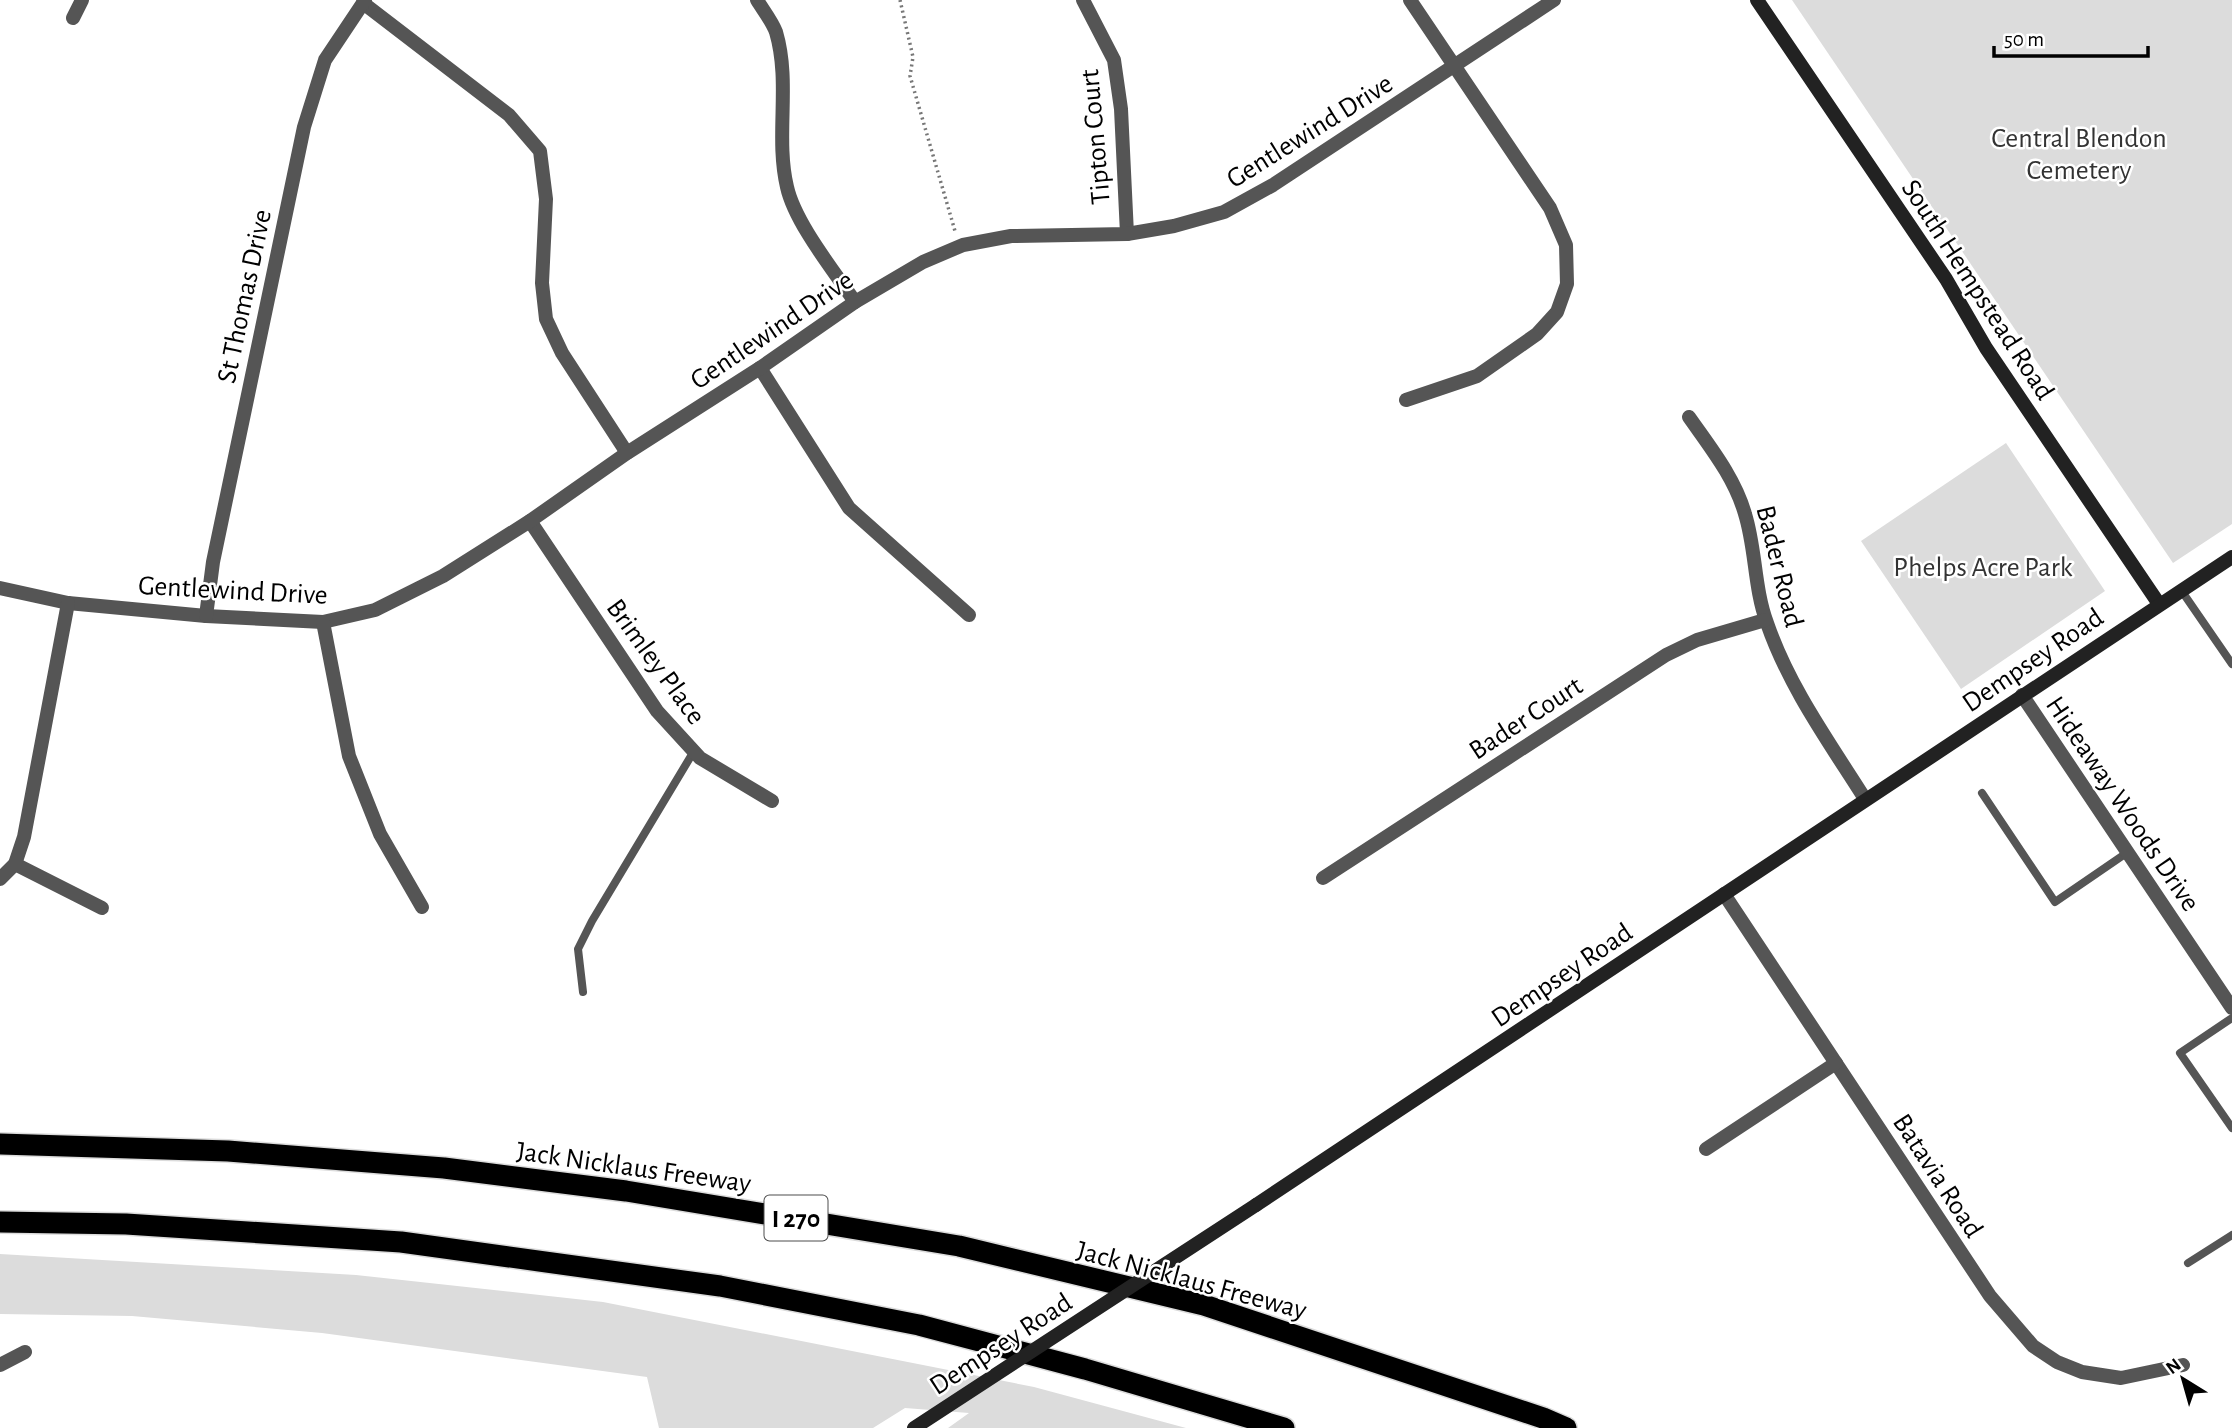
<svg xmlns="http://www.w3.org/2000/svg" width="2232" height="1428" font-family="'Alegreya Sans',sans-serif">
<rect width="100%" height="100%" fill="#fff"/>
<!-- green -->
<g fill="#dcdcdc">
<polygon points="1792,0 2232,0 2232,524 2173,563"/>
<polygon points="2006,443 2105,591 1961,689 1861,541"/>
<polygon points="0,1254 356,1275 603,1302 1034,1387 1186,1428 948,1428 969,1413 905,1408 873,1428 659,1428 647,1377 322,1333 132,1316 0,1314"/>
</g>
<g fill="none" stroke-linecap="round" stroke-linejoin="round">
<defs>
<g id="highway">
<polyline points="0,1144 228,1151 444,1168 626,1191 959,1246 1204,1305 1543,1418 1566,1428"/>
<polyline points="0,1222 126,1224 401,1242 720,1286 919,1325 1085,1369 1284,1428"/>
</g>
</defs>
<!-- highway casing -->
<use href="#highway" stroke="#dbdbdb" stroke-width="24"/>
<!-- path -->
<polyline stroke="#777" stroke-width="3.5" stroke-dasharray="2 3.5" stroke-linecap="butt" points="900,0 913,57 910,76 955,231"/>
<!-- lane -->
<g stroke="#555" stroke-width="8">
<polyline points="2181,590 2232,664"/>
<polyline points="1982,793 2055,902 2128,852"/>
<polyline points="583,992 578,949 592,921 694,751"/>
<polyline points="2232,1018 2180,1053 2232,1128"/>
<polyline points="2188,1263 2232,1235"/>
</g>
<!-- street -->
<g stroke="#555" stroke-width="14">
<path d="M757,0C763,10 772,21 776,32C791,83 775,137 787,187C795,223 834,271 855,302"/>
<polyline points="1083,0 1114,60 1121,109 1127,234"/>
<polyline points="363,3 509,115 540,151 546,199 542,283 546,319 562,353 627,453"/>
<polyline points="73,18 82,0"/>
<polyline points="760,368 849,508 969,615"/>
<polyline points="1406,400 1477,376 1537,334 1557,312 1567,284 1566,245 1550,208 1410,0"/>
<path d="M1689,417C1710,447 1735,478 1745,514C1756,549 1754,588 1767,623C1789,687 1829,742 1865,799"/>
<polyline points="530,521 657,711 700,758 772,801"/>
<polyline points="0,588 68,603 206,616 323,622 375,610 443,576 530,521 627,453 760,368 855,302 923,262 963,245 1011,236 1127,234 1174,226 1224,212 1273,185 1554,0"/>
<polyline points="206,616 213,562 304,127 325,60 365,0"/>
<polyline points="323,622 349,756 380,834 422,907"/>
<polyline points="2022,695 2232,1008"/>
<polyline points="15,864 102,908"/>
<polyline points="1323,878 1666,655 1697,640 1765,620"/>
<polyline points="0,879 15,864 24,837 68,603"/>
<polyline points="1724,894 1990,1296 2033,1346 2057,1362 2082,1372 2121,1378 2183,1365"/>
<polyline points="1706,1149 1836,1063"/>
<polyline points="0,1365 25,1352"/>
</g>
<!-- secondary -->
<g stroke="#222" stroke-width="14">
<polyline points="1757,0 1946,279 1986,348 2159,604"/>
<polyline points="1256,1205 2232,557"/>
</g>
<!-- highway -->
<use href="#highway" stroke="#000" stroke-width="21"/>
<!-- secondary-bridge -->
<polyline stroke="#222" stroke-width="14" points="914,1428 1256,1205"/>
</g>
<g text-anchor="middle" stroke-width="5" stroke-linejoin="round" paint-order="stroke">
<!-- shield labels -->
<rect fill="#fff" stroke="#4c4c4c" stroke-width="2" x="764.5" y="1195.5" width="63" height="45" rx="5"/>
<g font-size="26" font-weight="bold" fill="#000">
<text x="796" y="1227">I 270</text>
</g>
<!-- street labels -->
<g font-size="28" fill="#000" stroke="#fff">
<text transform="translate(1309 130) rotate(-32)" y="10">Gentlewind Drive</text>
<text transform="translate(1094 137) rotate(-95)" y="10">Tipton Court</text>
<text transform="translate(1979 289) rotate(57)" y="10">South Hempstead Road</text>
<text transform="translate(243 296) rotate(-78)" y="10">St Thomas Drive</text>
<text transform="translate(771 329) rotate(-34)" y="10">Gentlewind Drive</text>
<text transform="translate(1781 566) rotate(76)" y="10">Bader Road</text>
<text transform="translate(233 589) rotate(3)" y="10">Gentlewind Drive</text>
<text transform="translate(2032 659) rotate(-34)" y="10">Dempsey Road</text>
<text transform="translate(657 661) rotate(54)" y="10">Brimley Place</text>
<text transform="translate(1525 717) rotate(-33)" y="10">Bader Court</text>
<text transform="translate(2124 803) rotate(56)" y="10">Hideaway Woods Drive</text>
<text transform="translate(1561 974) rotate(-34)" y="10">Dempsey Road</text>
<text transform="translate(634 1166) rotate(8)" y="10">Jack Nicklaus Freeway</text>
<text transform="translate(1939 1175) rotate(57)" y="10">Batavia Road</text>
<text transform="translate(1192 1279) rotate(15)" y="10">Jack Nicklaus Freeway</text>
<text transform="translate(1000 1343) rotate(-33)" y="10">Dempsey Road</text>
</g>
<!-- park labels -->
<g font-size="28" fill="#333" stroke="#fff">
<text x="2079" y="147">Central Blendon<tspan x="2079" dy="32">Cemetery</tspan></text>
<text x="1983" y="576">Phelps Acre Park</text>
</g>
</g>
<!-- north arrow -->
<g transform="translate(2183 1379) rotate(323)" stroke="#ffffff" stroke-width="5" paint-order="stroke">
<path d="M0-5L12 26L0 18L-12 26Z" fill="#000000"/>
<text y="-10" font-size="19" font-weight="bold" text-anchor="middle" fill="#000000">N</text>
</g>
<!-- scale -->
<path d="M1994 46v10h154v-10" fill="none" stroke="#000000" stroke-width="3.5"/>
<text x="2004" y="46" font-size="21" fill="#000000" stroke="#ffffff" stroke-width="5" paint-order="stroke">50 m</text>
</svg>
